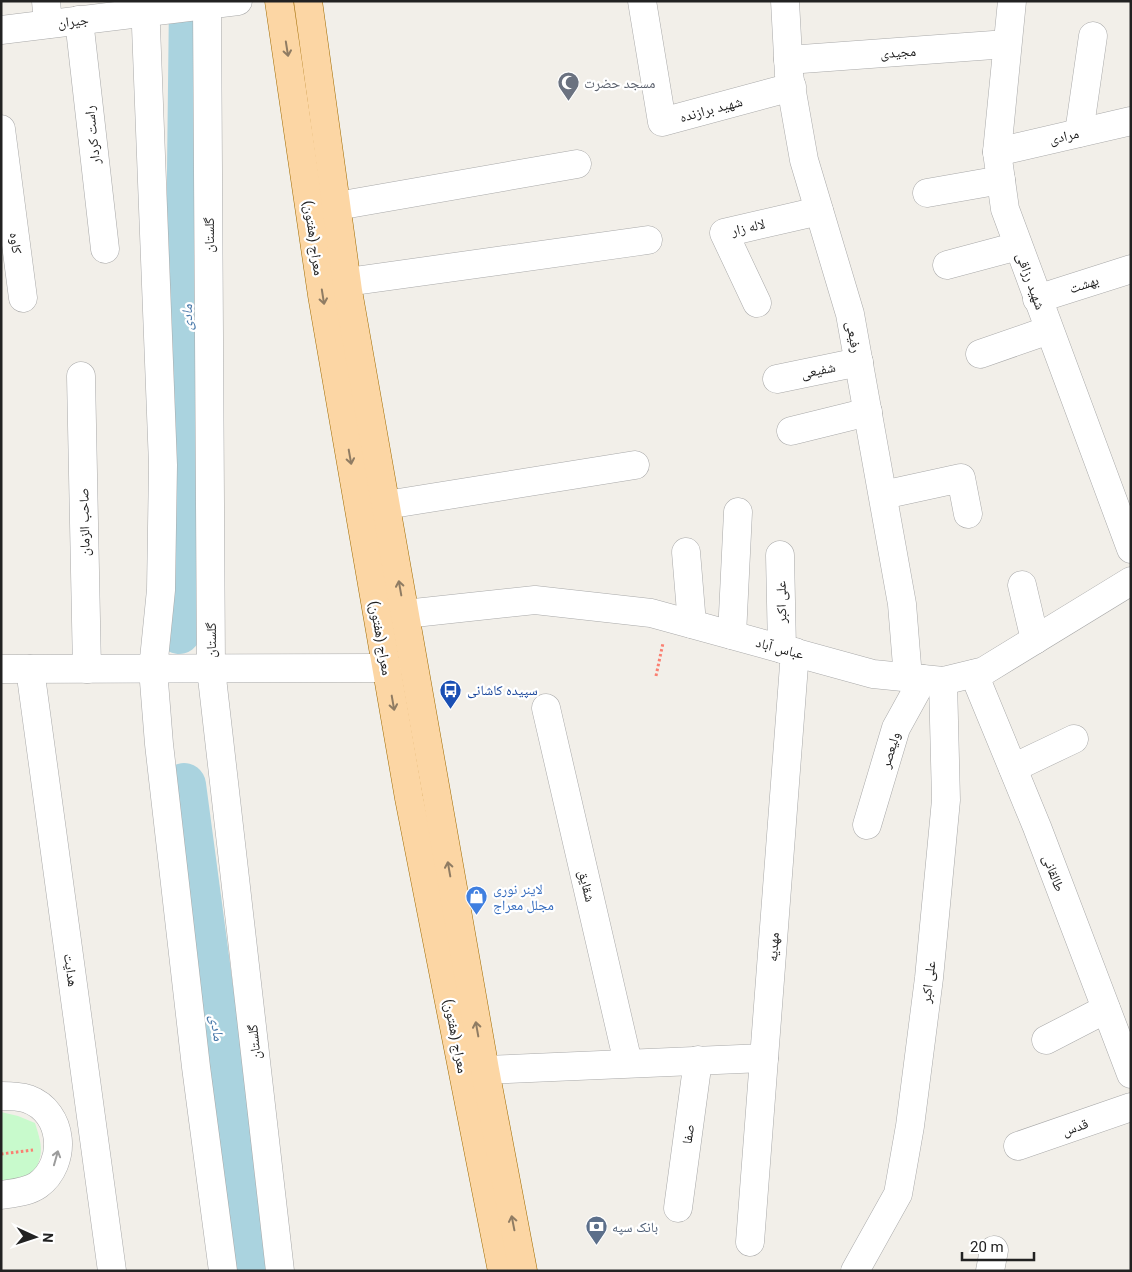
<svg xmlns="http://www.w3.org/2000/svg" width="1132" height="1272" font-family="Roboto,'Noto Naskh Arabic',sans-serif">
<rect width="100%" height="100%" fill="#f2efe9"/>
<!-- park -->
<path fill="#c8facc" d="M1,1112L18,1116L35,1123C44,1151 43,1155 30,1181L1,1185Z"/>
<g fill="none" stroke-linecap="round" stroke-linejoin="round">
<!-- river -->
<g stroke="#aad3df" stroke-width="44">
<polyline points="179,632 184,595 191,1"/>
<polyline points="184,785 249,1271"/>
</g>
<defs>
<g id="minor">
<polyline points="46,1 48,24"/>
<polyline points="145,1 163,465 161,590 153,669 159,744 196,1067 223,1271"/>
<polyline points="642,1 662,122 792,87"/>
<polyline points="785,1 789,75 804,160 850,314 902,604 908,678"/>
<polyline points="1012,1 997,152 1005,209 1131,549"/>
<polyline points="207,5 211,669 280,1271"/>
<polyline points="79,20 105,249"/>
<polyline points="1,30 238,1"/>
<polyline points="788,60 1007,44"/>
<polyline points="1,129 23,298"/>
<polyline points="1079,133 1093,36"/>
<polyline points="997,152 1131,121"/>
<polyline points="927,193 1001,180"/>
<polyline points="337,206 577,164"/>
<polyline points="947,265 1018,246"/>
<polyline points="347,282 648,240"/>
<polyline points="1037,299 1131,269"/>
<polyline points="757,303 724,233 819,211"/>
<polyline points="980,354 1049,330"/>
<polyline points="81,376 87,669"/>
<polyline points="777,379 859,362"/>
<polyline points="791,431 868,412"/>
<polyline points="883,495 961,478 968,514"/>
<polyline points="386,505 635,465"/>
<polyline points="686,552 692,624"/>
<polyline points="780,555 782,649"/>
<polyline points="1022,585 1035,640"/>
<polyline points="405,614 535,600 651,613 873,674 943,681 984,671 1131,581"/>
<polyline points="732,635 738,512"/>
<polyline points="1,669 387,668"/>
<polyline points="30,669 112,1271"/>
<polyline points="974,674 1037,827 1131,1074"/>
<polyline points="546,708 628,1063"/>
<polyline points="1013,768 1074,739"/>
<polyline points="867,825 896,728 923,679"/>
<polyline points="1046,1040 1106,1009"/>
<polyline points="485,1070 764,1058"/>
<path d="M1,1096C10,1096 19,1096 28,1099C64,1112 68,1163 38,1185C28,1192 14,1193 1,1195"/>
<polyline points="1018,1146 1131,1107"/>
<polyline points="678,1208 698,1060"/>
<polyline points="750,1242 795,652"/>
<polyline points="855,1271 898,1194 910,1126 929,978 946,800 943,681"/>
<polyline points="990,1271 994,1250"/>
</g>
<g id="major">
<polyline points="279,1 322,295 409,798 502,1271"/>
<polyline points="308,1 348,291 485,1070 523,1271"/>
</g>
</defs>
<!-- minor casing -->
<use href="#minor" stroke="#a9a9a9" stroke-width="29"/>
<!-- major casing -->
<use href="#major" stroke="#a06b00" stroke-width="29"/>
<!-- path -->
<g stroke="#fa8072" stroke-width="3" stroke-dasharray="2.5 2.5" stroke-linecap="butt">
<polyline points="656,676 663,643"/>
<polyline points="1,1154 33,1150"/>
</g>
<!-- minor -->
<use href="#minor" stroke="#fff" stroke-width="28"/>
<!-- major -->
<use href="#major" stroke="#fcd6a4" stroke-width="28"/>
</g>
<!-- one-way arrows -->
<defs><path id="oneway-shaft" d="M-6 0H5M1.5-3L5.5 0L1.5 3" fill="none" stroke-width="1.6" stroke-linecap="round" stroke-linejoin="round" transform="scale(1.25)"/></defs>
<g stroke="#8f7c63">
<use href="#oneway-shaft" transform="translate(287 49) rotate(81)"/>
<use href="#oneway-shaft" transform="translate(323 297) rotate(81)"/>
<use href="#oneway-shaft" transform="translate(350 457) rotate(80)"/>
<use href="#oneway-shaft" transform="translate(400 588) rotate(-100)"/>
<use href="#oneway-shaft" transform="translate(393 703) rotate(80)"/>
<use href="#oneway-shaft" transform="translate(449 869) rotate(-100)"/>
<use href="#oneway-shaft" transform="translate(477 1029) rotate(-100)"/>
<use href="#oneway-shaft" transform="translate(513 1223) rotate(-101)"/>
</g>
<use stroke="#9c9c9c" href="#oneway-shaft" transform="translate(56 1158) rotate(-74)"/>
<!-- icons -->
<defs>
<symbol id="mosque-pin" viewBox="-11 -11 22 30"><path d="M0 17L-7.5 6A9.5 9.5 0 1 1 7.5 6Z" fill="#6b7280" stroke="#fff"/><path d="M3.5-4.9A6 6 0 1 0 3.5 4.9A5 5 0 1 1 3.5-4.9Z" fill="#fff"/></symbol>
<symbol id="bus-pin" viewBox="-11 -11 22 30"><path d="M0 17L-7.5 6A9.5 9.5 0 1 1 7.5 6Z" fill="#1a4fb4" stroke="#fff"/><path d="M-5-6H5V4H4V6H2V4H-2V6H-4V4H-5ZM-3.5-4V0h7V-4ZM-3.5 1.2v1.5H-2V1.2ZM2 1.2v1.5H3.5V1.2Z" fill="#fff"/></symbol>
<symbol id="shop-pin" viewBox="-11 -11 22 30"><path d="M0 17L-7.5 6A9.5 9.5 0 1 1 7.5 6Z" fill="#3f7fe0" stroke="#fff"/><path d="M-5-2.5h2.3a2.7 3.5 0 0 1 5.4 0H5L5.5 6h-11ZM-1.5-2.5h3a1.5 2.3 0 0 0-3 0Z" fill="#fff"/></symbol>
<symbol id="bank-pin" viewBox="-11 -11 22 30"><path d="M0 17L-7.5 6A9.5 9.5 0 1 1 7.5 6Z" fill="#5c6f8a" stroke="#fff"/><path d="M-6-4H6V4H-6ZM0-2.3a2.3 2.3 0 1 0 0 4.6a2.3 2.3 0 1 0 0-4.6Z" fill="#fff"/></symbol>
</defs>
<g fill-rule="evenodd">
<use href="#mosque-pin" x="556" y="70" width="25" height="34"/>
<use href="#bus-pin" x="438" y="678" width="25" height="34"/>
<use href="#shop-pin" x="464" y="884" width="25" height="34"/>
<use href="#bank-pin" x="584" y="1214" width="25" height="34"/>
</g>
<g text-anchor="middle" stroke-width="4.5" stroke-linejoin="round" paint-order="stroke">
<!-- street labels -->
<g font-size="14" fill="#222" stroke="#fff">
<text transform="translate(73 21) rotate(-7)" y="5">جیران</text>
<text transform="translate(898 52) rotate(-4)" y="5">مجیدی</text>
<text transform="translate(711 109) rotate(-15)" y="5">شهید برازنده</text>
<text transform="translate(92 135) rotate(-96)" y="5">راست کردار</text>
<text transform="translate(1064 136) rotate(-13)" y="5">مرادی</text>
<text transform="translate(748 227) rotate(-13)" y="5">لاله زار</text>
<text transform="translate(209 235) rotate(-90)" y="5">گلستان</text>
<text transform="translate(314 238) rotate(82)" y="5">معراج (هفتون)</text>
<text transform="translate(16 243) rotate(83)" y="5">کاوه</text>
<text transform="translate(1031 281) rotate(70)" y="5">شهید رزاقی</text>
<text transform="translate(1084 284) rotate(-18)" y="5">بهشت</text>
<text transform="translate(854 337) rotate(80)" y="5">رفیعی</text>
<text transform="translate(818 370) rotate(-12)" y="5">شفیعی</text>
<text transform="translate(84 522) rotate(-91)" y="5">صاحب الزمان</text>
<text transform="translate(781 602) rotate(-91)" y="5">علی اکبر</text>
<text transform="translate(381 638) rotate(80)" y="5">معراج (هفتون)</text>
<text transform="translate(211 640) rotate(-90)" y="5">گلستان</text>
<text transform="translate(780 648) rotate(15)" y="5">عباس آباد</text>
<text transform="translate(890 750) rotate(-73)" y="5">ولیعصر</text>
<text transform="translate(1054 873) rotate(69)" y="5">طالقانی</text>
<text transform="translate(587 886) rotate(77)" y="5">شقایق</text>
<text transform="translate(773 947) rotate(-86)" y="5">مهدیه</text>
<text transform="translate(71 970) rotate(82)" y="5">هدایت</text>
<text transform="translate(928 982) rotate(-83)" y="5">علی اکبر</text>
<text transform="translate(456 1036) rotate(79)" y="5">معراج (هفتون)</text>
<text transform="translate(254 1042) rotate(-96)" y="5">گلستان</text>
<text transform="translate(1075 1127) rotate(-19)" y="5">قدس</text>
<text transform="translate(688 1134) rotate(-82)" y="5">صفا</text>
</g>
<!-- worship labels -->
<g font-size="14" fill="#5b616d" stroke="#fff" text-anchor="start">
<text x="584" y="88">مسجد حضرت</text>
</g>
<!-- transit labels -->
<g font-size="14" fill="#164399" stroke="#fff" text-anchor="start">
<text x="467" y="695">سپیده کاشانی</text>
</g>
<!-- shop labels -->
<g font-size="14" fill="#366cbe" stroke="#fff" text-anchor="start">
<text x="493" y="894">لاینر نوری<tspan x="493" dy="16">مجلل معراج</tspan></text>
</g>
<!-- service labels -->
<g font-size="14" fill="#4e5e75" stroke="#fff" text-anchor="start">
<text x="612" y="1232">بانک سپه</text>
</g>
<!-- water labels -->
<g font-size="15" font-style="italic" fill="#4a7aab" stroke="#fff">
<text transform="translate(187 317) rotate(-89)" y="5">مادی</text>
<text transform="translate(217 1028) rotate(82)" y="5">مادی</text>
</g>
</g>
<!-- border -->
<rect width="1132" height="1272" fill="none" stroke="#222222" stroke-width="5"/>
<!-- north arrow -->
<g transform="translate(35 1237) rotate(93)" stroke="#ffffff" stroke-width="4" paint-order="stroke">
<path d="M0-4L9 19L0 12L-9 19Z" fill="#222222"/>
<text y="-8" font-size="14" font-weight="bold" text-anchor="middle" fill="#222222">N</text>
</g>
<!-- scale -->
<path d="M962 1252v8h72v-8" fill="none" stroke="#222222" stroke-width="2.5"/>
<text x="970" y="1252" font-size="15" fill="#222222" stroke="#ffffff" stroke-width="4" paint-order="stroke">20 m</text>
</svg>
